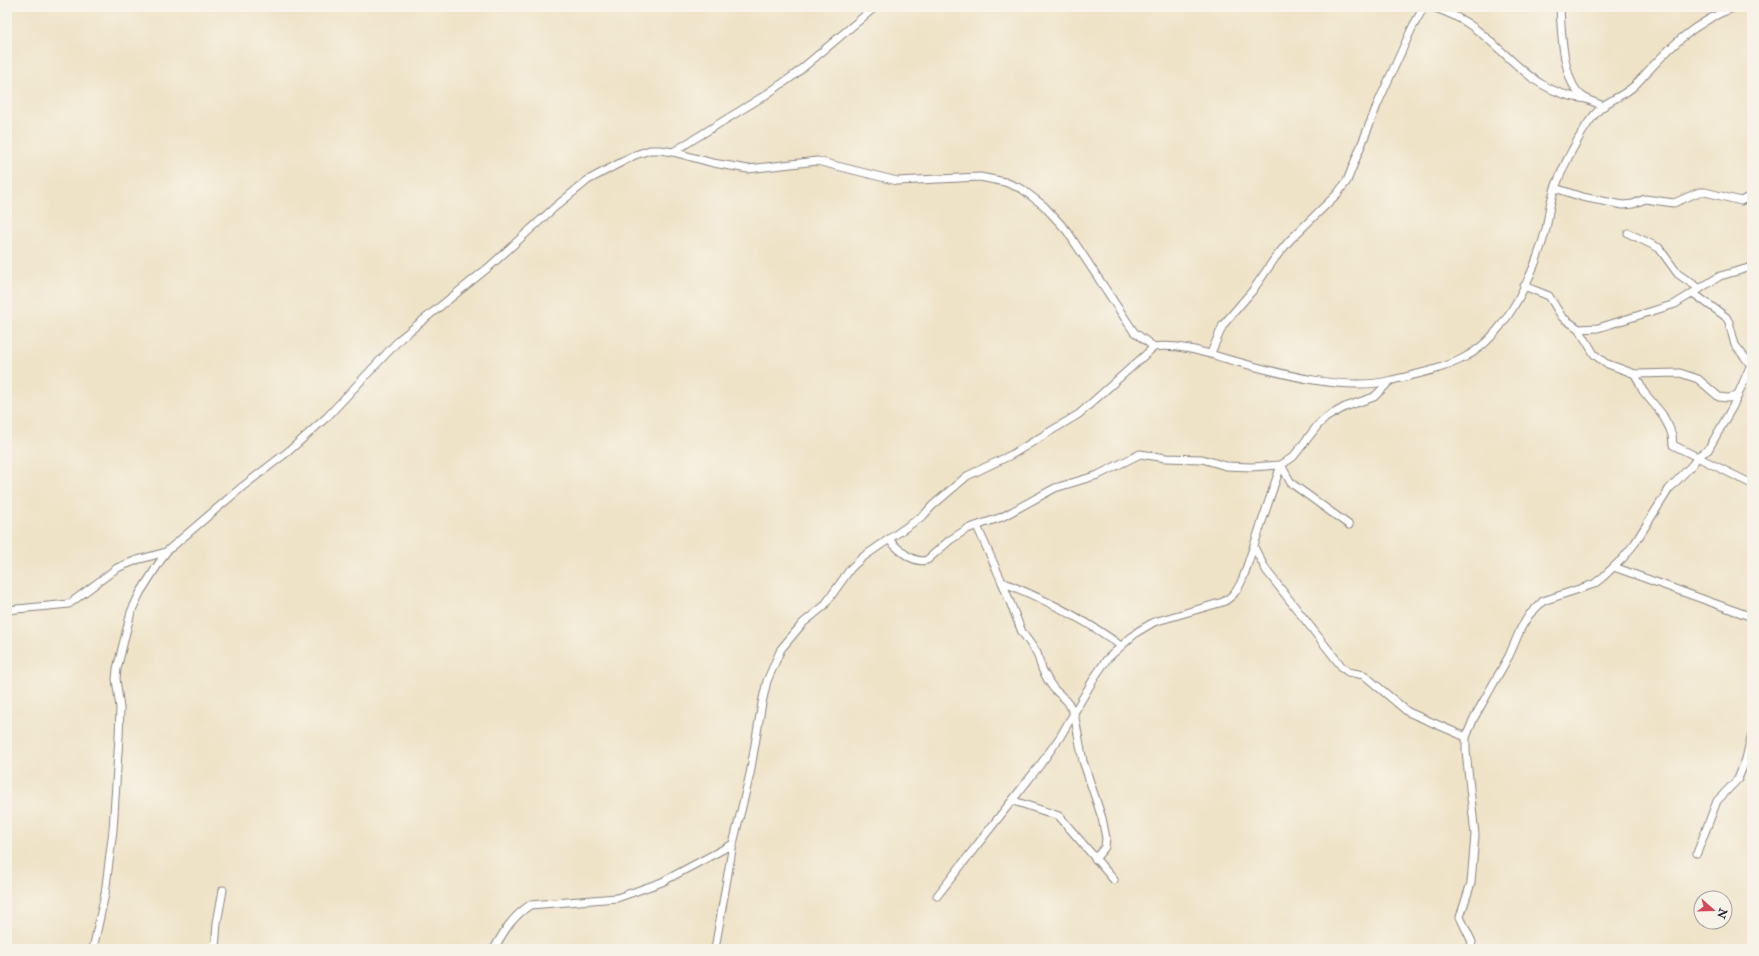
<svg xmlns="http://www.w3.org/2000/svg" width="1759" height="956" font-family="'IM FELL Double Pica',serif">
<rect width="100%" height="100%" fill="#f7f3e8"/>
<filter id="ink" filterUnits="userSpaceOnUse"><feTurbulence type="fractalNoise" baseFrequency=".025" numOctaves="2"/><feDisplacementMap in="SourceGraphic" scale="8" xChannelSelector="R" yChannelSelector="G"/><feConvolveMatrix kernelMatrix="1 2 1 2 8 2 1 2 1" color-interpolation-filters="sRGB"/></filter>
<filter id="wash" filterUnits="userSpaceOnUse"><feTurbulence type="fractalNoise" baseFrequency=".012" numOctaves="4" result="noise"/><feDisplacementMap in="SourceGraphic" scale="16" xChannelSelector="R" yChannelSelector="G"/><feGaussianBlur stdDeviation="0.9" result="paint"/><feColorMatrix in="noise" values="0 0 0 0 0 0 0 0 0 0 0 0 0 0 0 0 0 1.4 0 .05"/><feComposite in="paint" operator="in"/></filter>
<g filter="url(#wash)">
<rect width="100%" height="100%" fill="#efe3c7"/>
</g>
<g filter="url(#ink)">
<g fill="none" stroke-linecap="round" stroke-linejoin="round">
<defs>
<g id="minor">
<path d="M1432,7C1447,12 1461,18 1473,27C1514,57 1532,93 1586,99"/>
<path d="M1560,7C1561,29 1563,74 1577,91C1584,100 1594,102 1604,106"/>
<polyline points="673,152 764,96 793,76 875,7"/>
<polyline points="1555,188 1582,197 1623,205 1633,204 1645,199 1674,203 1699,192 1705,192 1741,201 1752,195"/>
<polyline points="1628,233 1659,248 1678,274 1700,289"/>
<polyline points="1524,286 1549,296 1562,317 1579,329 1594,354 1605,363 1635,374 1680,373 1698,379 1719,397 1728,398 1738,396"/>
<polyline points="1693,293 1726,317 1729,322 1735,345 1751,365"/>
<polyline points="1579,329 1598,328 1675,304 1720,276 1752,267"/>
<polyline points="1211,353 1223,325 1253,290 1275,258 1290,240 1337,194 1347,181 1378,103 1413,26 1424,7"/>
<polyline points="1635,374 1643,391 1662,414 1669,427 1672,435 1673,445 1752,484"/>
<polyline points="1281,465 1291,483 1349,525"/>
<polyline points="977,526 1002,582 1022,632 1037,653 1042,669 1049,682 1054,689 1067,701 1074,713 1083,761 1102,818 1106,838 1105,847 1095,859"/>
<path d="M889,540C898,549 913,564 927,560L950,540L967,529L1002,517L1055,488L1098,475L1140,454L1166,458L1202,459L1226,466L1251,467L1281,465L1293,457L1318,425L1327,417L1345,407L1374,397L1390,381"/>
<polyline points="1254,547 1266,570 1342,667 1348,672 1364,675 1408,712 1466,737"/>
<polyline points="1614,567 1752,617"/>
<path d="M1002,582C1044,599 1084,618 1121,646"/>
<polyline points="7,610 69,604 117,568 137,560 166,552 242,487 290,450 328,416 401,338 489,267 555,207 588,180 635,155 650,150 660,150 673,152 713,163 748,169 817,161 897,181 980,177 1005,182 1022,189 1044,206 1067,231 1134,332 1154,347"/>
<polyline points="1014,801 1059,816 1114,880"/>
<polyline points="1697,853 1717,801 1738,779 1746,759 1752,733"/>
<path d="M937,896L1040,765L1060,737L1096,675L1107,659L1137,632L1154,622L1223,602C1234,596 1238,589 1243,578L1281,465"/>
<polyline points="93,949 105,894 113,830 119,737 120,708 116,679 117,669 131,612 140,593 166,552"/>
<polyline points="215,949 217,923 223,890"/>
<path d="M494,949C504,931 512,917 530,905L617,898L662,882L733,844"/>
<path d="M715,949L733,844L750,774L762,703L767,681L781,649L803,623L824,606L851,568L863,557L924,515L932,506L967,476L1011,455L1079,414L1154,347C1179,344 1203,352 1227,359C1274,372 1344,393 1392,380C1417,374 1445,369 1467,356C1507,334 1535,272 1546,229C1548,219 1549,208 1552,198C1555,185 1562,171 1568,158C1577,141 1588,119 1603,106C1615,97 1628,94 1638,82C1667,50 1694,21 1736,7"/>
<polyline points="1470,949 1472,942 1460,917 1471,883 1475,835 1466,751 1466,737 1474,718 1509,656 1521,628 1529,615 1543,601 1594,584 1603,577 1623,558 1635,543 1669,489 1693,464 1698,456 1708,450 1733,406 1752,362"/>
</g>
</defs>
<!-- minor casing -->
<use href="#minor" stroke="#888281" stroke-width="9"/>
<!-- minor -->
<use href="#minor" stroke="#fff" stroke-width="7"/>
</g>
</g>
<!-- margin -->
<rect width="1759" height="956" fill="none" stroke="#f7f3e8" stroke-width="24"/>
<!-- north arrow -->
<g transform="translate(1713 910) rotate(110)"><circle r="19" fill="#f7f3e8" stroke="#a29fa3"/>
<path d="M0-3L7 15L0 10L-7 15Z" fill="#d1495b"/>
<text y="-6" font-size="11" font-weight="bold" text-anchor="middle" fill="#22223b">N</text>
</g>
</svg>
